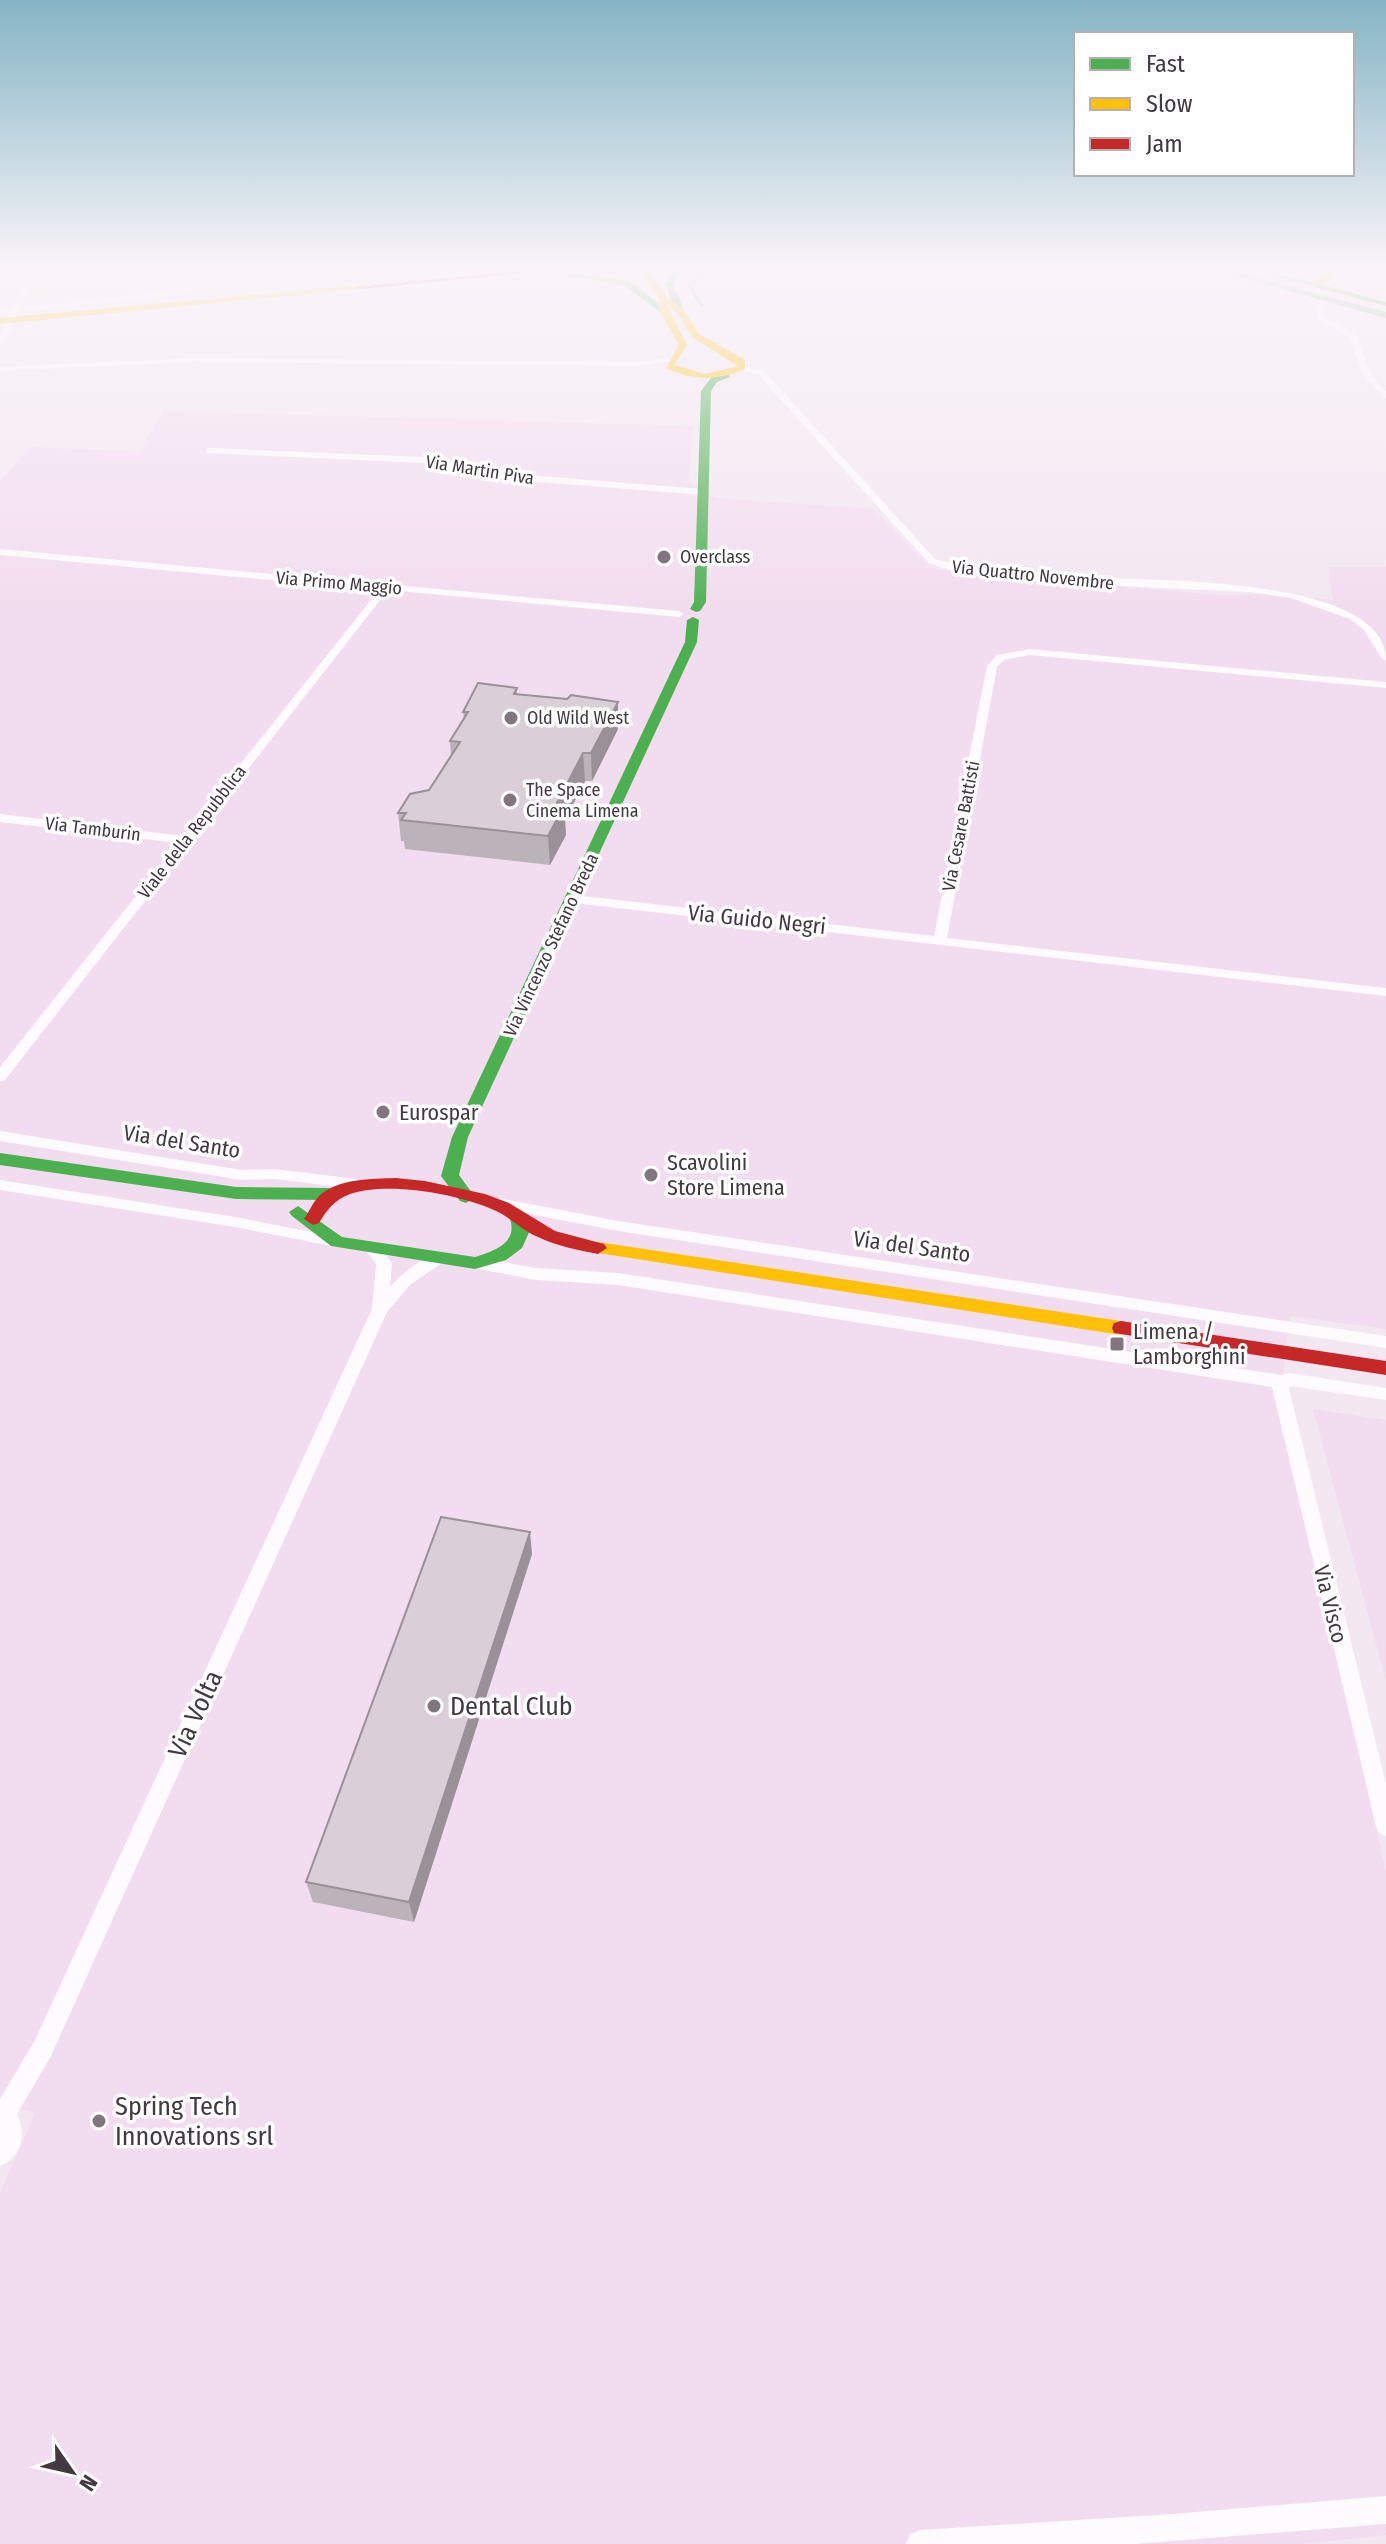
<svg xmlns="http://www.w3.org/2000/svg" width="1386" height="2544" font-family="'Fira Sans Condensed',sans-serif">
<rect width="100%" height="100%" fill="#f3e7f2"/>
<!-- built -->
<g fill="#f2dcef">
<polygon points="163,411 693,426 688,481 715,498 874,509 928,566 942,570 1219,595 1272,594 1333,600 1328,567 1386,567 1386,1329 1290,1316 1280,1400 1386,1872 1386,2535 1302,2544 0,2544 0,2193 35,2113 0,2104 0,482 30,447 140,452"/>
<polygon points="1313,1409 1386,1420 1386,1681"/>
</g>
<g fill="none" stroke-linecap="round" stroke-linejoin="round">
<!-- stream -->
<polyline stroke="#8eb58e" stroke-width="3" points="702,305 693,294 691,284 698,276 731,265"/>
<!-- canal -->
<polygon fill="#8eb58e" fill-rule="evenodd" points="1196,265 1208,265 1386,312 1386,318"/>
<!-- street -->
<g fill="#fdfbfd" fill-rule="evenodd">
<polygon points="34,265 40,265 20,308 179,290 187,286 196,265 202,265 194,287 184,294 18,312 4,342 0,344 0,334 10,313 0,314 0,310 12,308"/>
<polygon points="1317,307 1323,307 1324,316 1356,335 1371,374 1386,392 1386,399 1363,375 1350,338 1317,319"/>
<polygon points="673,357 676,361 638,366 192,362 0,371 0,367 192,358 638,362"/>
<path d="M742,365L764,371L935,559C973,572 1017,575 1056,577C1120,581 1386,570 1386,660L1382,659L1364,630L1350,619L1291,598L1250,592L1053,583L956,572L929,563L758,375L739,369Z"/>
<polygon points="209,448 424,457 538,476 703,489 707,492 703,495 538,482 424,463 206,453 206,449"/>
<polygon points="0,549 679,611 684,614 679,617 388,590 5,1080 0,1081 0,1067 178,843 0,822 0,814 183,836 379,590 0,555"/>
<polygon points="1030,649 1386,682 1386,688 1030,655 1004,660 997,667 947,938 1386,988 1386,996 574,903 568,899 574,895 934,936 987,666 997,655"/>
<polygon points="0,1131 242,1170 275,1169 356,1179 364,1184 356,1189 275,1179 242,1180 0,1141"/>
<polygon points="0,1180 235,1217 337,1237 345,1242 337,1247 235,1227 0,1190"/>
<polygon points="499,1198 618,1221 1386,1336 1386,1348 618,1231 494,1207 491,1203"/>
<path d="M371,1242L377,1243L392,1263L390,1287C401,1274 429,1250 447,1254L449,1258L410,1285L387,1312L50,2058L17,2114C27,2134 22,2157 0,2166V2099L34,2042L372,1309L376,1264L363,1247Z"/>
<polygon points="475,1257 536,1268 618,1273 1281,1375 1289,1373 1386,1388 1386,1400 1290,1386 1289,1389 1386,1784 1386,1836 1379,1833 1376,1826 1272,1387 618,1285 536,1280 469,1267 467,1263 469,1259"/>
<polygon points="1386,2496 1386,2524 1135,2544 906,2544 910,2534 920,2530 1172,2514"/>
</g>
<!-- fast -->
<g fill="#4caf50" fill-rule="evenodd">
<polygon points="686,265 695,265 678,276 673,284 684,311 680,313 676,311 665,284 672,272"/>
<polygon points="1235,265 1246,265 1386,302 1386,306"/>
<polygon points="572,272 629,281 667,310 660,312 624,285 569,276"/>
<polygon points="727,372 730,377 717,382 711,391 706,602 700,611 696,612 690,609 694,602 701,391 711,378"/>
<polygon points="693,617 699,620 697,642 468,1137 459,1175 475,1197 466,1203 460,1201 441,1176 452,1137 685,642 687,620"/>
<polygon points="0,1153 236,1187 329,1188 338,1194 329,1200 236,1199 0,1165"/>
<path d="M298,1206L342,1237L475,1257C494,1251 518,1243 510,1219L513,1215H525L531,1228L522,1248L506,1260L475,1269L331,1246L292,1216L289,1212Z"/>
</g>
<!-- slow -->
<g fill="#ffc107" fill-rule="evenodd">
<path d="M636,265H644L665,295L683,309L699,334L745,360V369C718,381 693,381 666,368L679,345L659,310L658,297ZM667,305L677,313L693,338L738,366L705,374L674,365L687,345Z"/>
<polygon points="1333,265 1341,265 1329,281 1311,287 1311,283 1323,277"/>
<polygon points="363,285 360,289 0,324 0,318"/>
<polygon points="598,1242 1121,1321 1128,1323 1130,1328 1128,1333 1121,1335 592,1252 589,1248"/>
</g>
<!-- jam -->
<g fill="#c62828" fill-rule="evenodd">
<polygon points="578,265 603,265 360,289 356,287"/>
<path d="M396,1178L425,1181L485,1194L509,1203L555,1231L604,1244L607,1248L598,1254C578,1250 557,1246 538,1237C523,1231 511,1218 496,1211C461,1194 387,1181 350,1194C334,1200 327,1210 319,1223L313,1225L304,1219C309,1212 313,1202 319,1196C339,1178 371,1179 396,1178Z"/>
<polygon points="1121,1321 1386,1361 1386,1375 1114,1333 1112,1328 1114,1323"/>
</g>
</g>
<!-- wall -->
<g fill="#bbb2ba">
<polygon points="517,688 517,694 567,699 618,702 618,729 592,781 585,781 565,820 566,835 550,865 405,849 404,841 401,841 398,813 429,790 451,756 450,741 464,719 463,712"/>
<polygon points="532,1554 414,1922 313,1902 306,1882"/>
</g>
<!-- shaded-wall -->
<g fill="#999197">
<polygon points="618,702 618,729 592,781 591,753"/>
<polygon points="583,753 585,781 565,820 566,835 550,865 548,836 556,805"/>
<polygon points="530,1532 532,1554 414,1922 409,1902"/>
</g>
<!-- building -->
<g fill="#dacfd8" stroke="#999197" stroke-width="2">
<polygon points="478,683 517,688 514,694 567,699 571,695 618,702 591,753 583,753 556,805 564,806 548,836 401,820 406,813 398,813 410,794 429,790 460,742 450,741 468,712 463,712"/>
<polygon points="441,1517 530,1532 409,1902 306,1882"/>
</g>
<!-- sky -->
<linearGradient id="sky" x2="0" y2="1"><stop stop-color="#84b4c4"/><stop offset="0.43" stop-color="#faf4f9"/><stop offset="1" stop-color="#faf4f9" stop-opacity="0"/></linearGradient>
<rect width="1386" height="621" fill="url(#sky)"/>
<!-- markers -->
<g fill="#817680" stroke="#fff" stroke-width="3">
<circle cx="664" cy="557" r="8"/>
<circle cx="511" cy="718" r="8"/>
<circle cx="510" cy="800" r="8"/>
<circle cx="383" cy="1112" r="8"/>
<circle cx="651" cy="1175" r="8"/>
<rect x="1109" y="1336" width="16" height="16" rx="4"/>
<circle cx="434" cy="1706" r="8"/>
<circle cx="99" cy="2121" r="8"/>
</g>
<g text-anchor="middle" stroke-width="7" stroke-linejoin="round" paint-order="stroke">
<!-- far-street labels -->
<g font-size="18" fill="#433942" stroke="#fff">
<text transform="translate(480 470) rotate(9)" y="6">Via Martin Piva</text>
<text transform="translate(1033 575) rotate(6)" y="6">Via Quattro Novembre</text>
<text transform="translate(339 583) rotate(5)" y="6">Via Primo Maggio</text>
<text transform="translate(961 826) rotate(-79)" y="6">Via Cesare Battisti</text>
<text transform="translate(93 829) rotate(7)" y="6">Via Tamburin</text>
<text transform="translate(192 832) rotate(-52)" y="6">Viale della Repubblica</text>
<text transform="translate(551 945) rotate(-65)" y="6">Via Vincenzo Stefano Breda</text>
</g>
<!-- far-poi labels -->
<g font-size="18" fill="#433942" stroke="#fff" text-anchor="start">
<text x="680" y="563">Overclass</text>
<text x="527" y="724">Old Wild West</text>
<text x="526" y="796">The Space<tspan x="526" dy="21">Cinema Limena</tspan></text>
</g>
<!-- street labels -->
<g font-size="22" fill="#433942" stroke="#fff">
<text transform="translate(757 919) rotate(6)" y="8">Via Guido Negri</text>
<text transform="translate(182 1141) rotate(9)" y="8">Via del Santo</text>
<text transform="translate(912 1246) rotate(8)" y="8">Via del Santo</text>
<text transform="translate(1331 1604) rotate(76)" y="8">Via Visco</text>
</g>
<!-- poi labels -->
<g font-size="22" fill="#433942" stroke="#fff" text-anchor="start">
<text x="399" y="1120">Eurospar</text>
<text x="667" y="1170">Scavolini<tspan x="667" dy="25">Store Limena</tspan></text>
<text x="1133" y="1339">Limena /<tspan x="1133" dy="25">Lamborghini</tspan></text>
</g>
<!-- near-poi labels -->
<g font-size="26" fill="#433942" stroke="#fff" text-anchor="start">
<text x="450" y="1715">Dental Club</text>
<text x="115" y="2115">Spring Tech<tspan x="115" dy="30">Innovations srl</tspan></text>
</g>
<!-- near-street labels -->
<g font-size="26" fill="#433942" stroke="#fff">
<text transform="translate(195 1714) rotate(-65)" y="9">Via Volta</text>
</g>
</g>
<!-- legend -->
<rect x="1074" y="32" width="280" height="144" fill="#ffffff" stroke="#b4b0b3" stroke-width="2"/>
<rect x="1090" y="58" width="40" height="12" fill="#4caf50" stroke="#b4b0b3" stroke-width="2"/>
<text x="1146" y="72" font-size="24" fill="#433942">Fast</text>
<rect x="1090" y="98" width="40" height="12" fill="#ffc107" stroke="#b4b0b3" stroke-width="2"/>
<text x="1146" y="112" font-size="24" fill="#433942">Slow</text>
<rect x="1090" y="138" width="40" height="12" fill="#c62828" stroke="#b4b0b3" stroke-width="2"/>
<text x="1146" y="152" font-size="24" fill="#433942">Jam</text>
<!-- north arrow -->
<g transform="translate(72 2472) rotate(124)" stroke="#ffffff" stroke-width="6" paint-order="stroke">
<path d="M0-6L14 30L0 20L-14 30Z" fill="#433942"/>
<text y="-12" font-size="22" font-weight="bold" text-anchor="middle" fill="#433942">N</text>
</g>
</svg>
